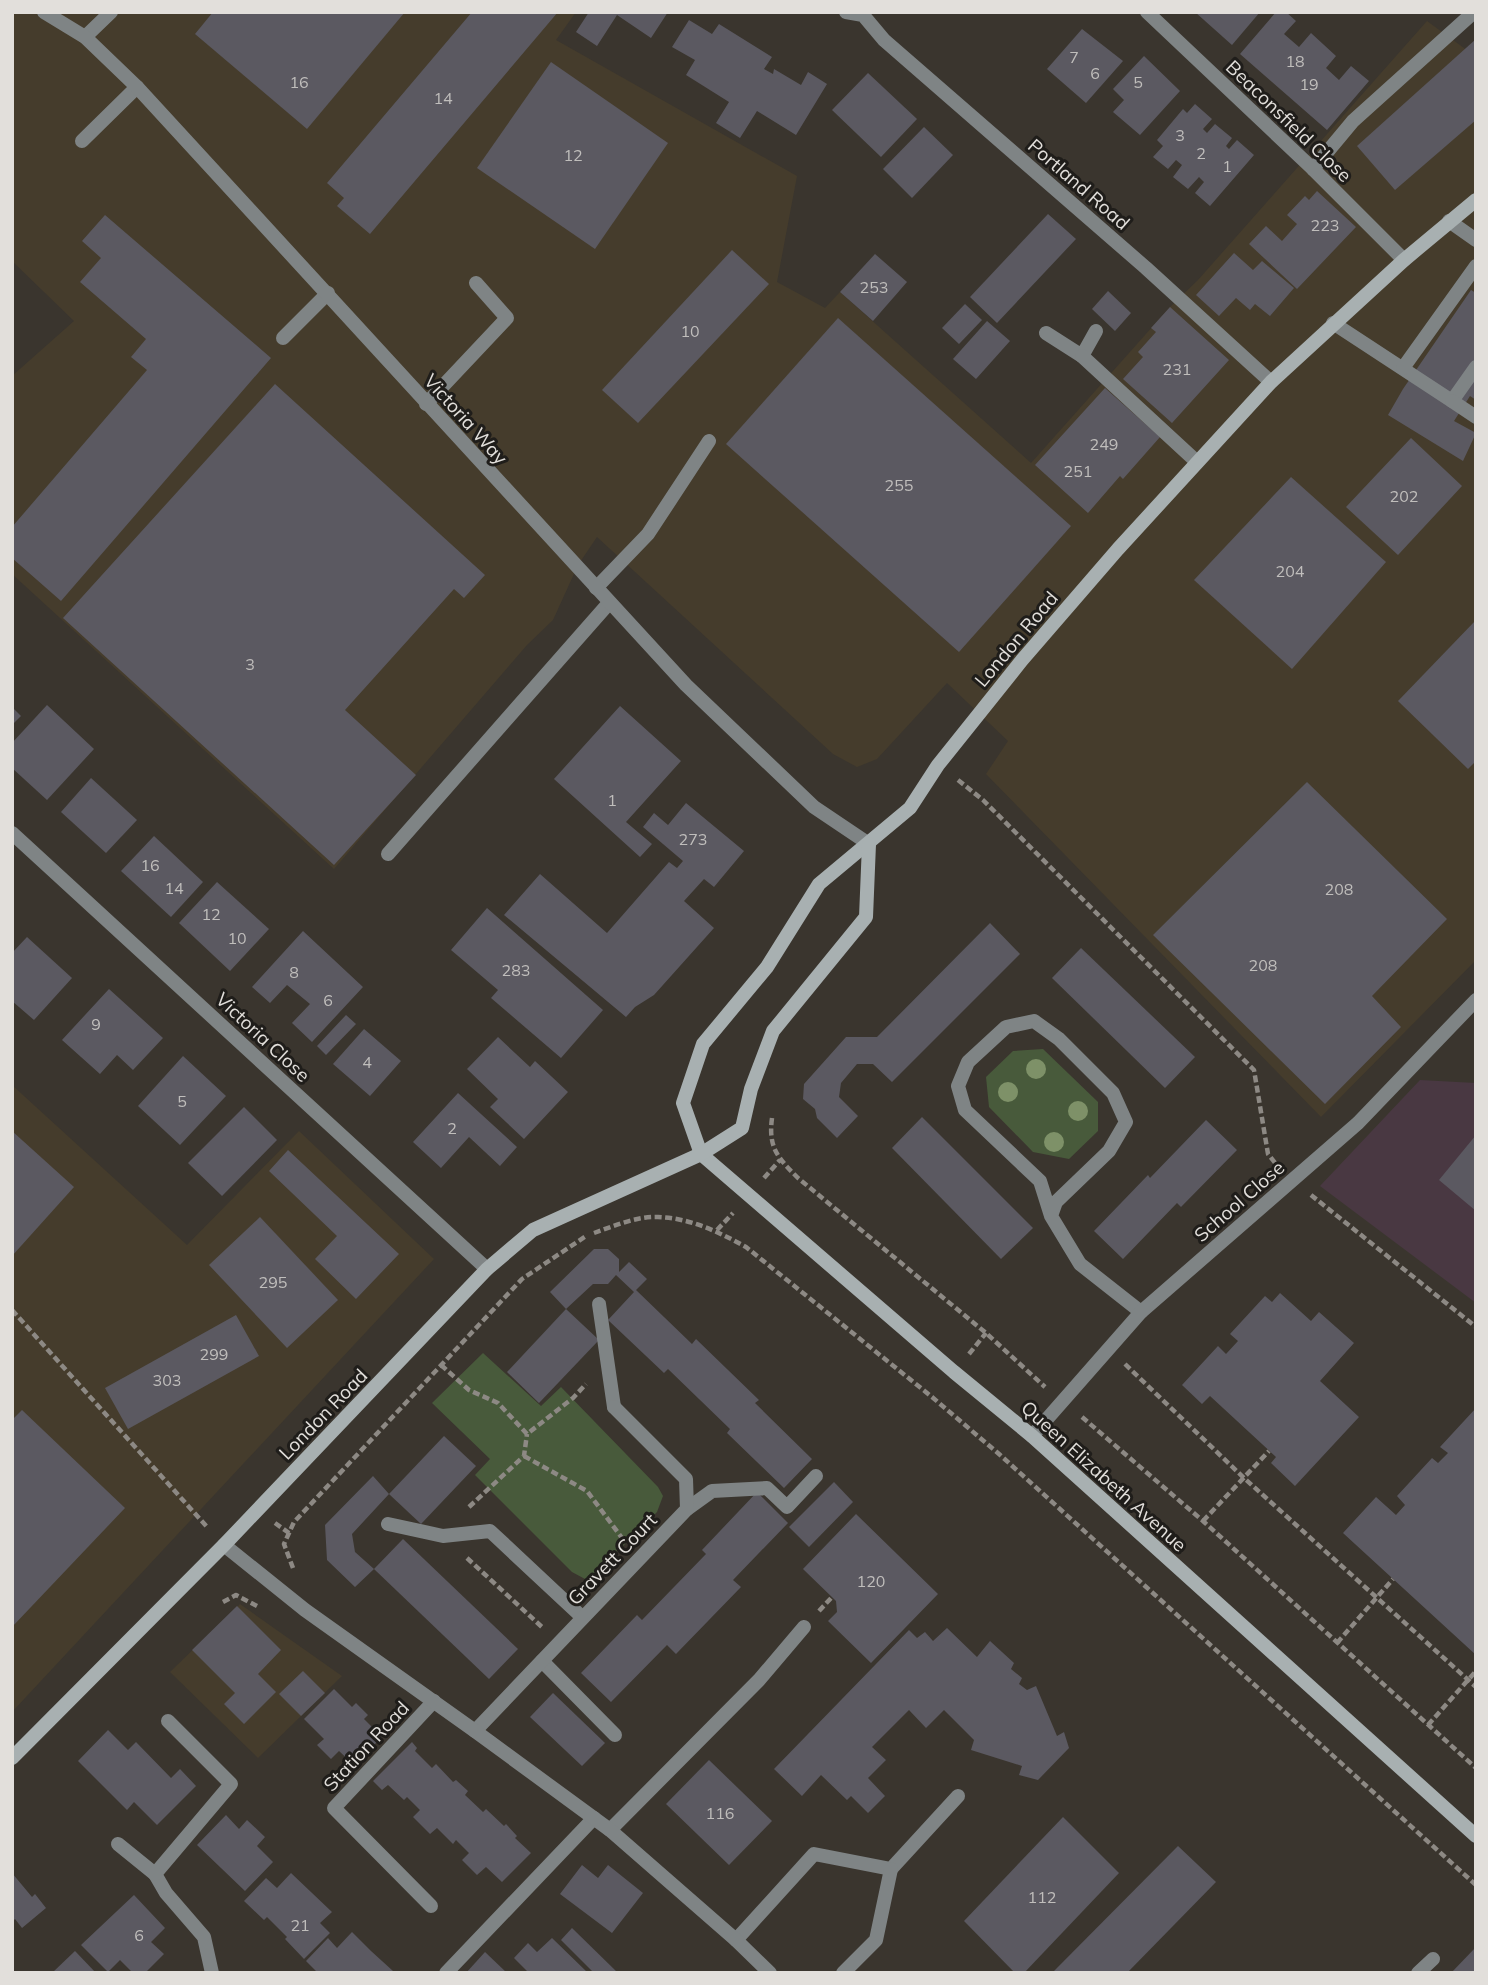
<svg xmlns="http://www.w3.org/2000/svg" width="1488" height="1985" font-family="Mulish,sans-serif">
<rect width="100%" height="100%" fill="#3a352e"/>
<!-- commercial -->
<g fill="#453c2c">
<polygon points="12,12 576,12 556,40 797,176 777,282 825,308 840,292 1031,463 1170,307 1198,280 1427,21 1464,48 1476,61 1476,960 1321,1117 986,774 1008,741 947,683 877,759 857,767 833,754 597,537 578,565 553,620 527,645 334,869 12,574 12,376 74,321 12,261"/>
<polygon points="12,1085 187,1245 299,1131 434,1259 12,1712"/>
<polygon points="240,1604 342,1676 258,1758 170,1672"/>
</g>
<!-- education -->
<polygon fill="#493842" points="1420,1080 1476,1083 1476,1303 1320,1186"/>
<!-- green -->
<g fill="#485a3b">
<polygon points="1043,1049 1098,1102 1098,1131 1069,1159 1033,1152 989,1107 986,1077 1013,1051"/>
<polygon points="483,1353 541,1406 561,1387 658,1487 663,1496 657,1512 598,1571 585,1579 572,1572 475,1475 490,1459 432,1403"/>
</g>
<!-- building -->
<g fill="#5b5961">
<polygon points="213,12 405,12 307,129 195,34"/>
<polygon points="472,12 558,12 370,234 337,206 344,198 327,183"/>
<polygon points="589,12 668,12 651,38 617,15 597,46 576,32"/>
<polygon points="1195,12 1260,12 1232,45"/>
<polygon points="1276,12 1286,12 1296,21 1284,34 1299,47 1311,33 1336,56 1326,68 1339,80 1351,66 1369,81 1327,130 1240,54"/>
<polygon points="689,20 712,34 719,24 772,57 764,69 773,74 774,69 801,85 808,72 827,84 796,135 757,111 740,138 716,123 729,102 686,75 695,60 672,47"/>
<polygon points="1082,29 1123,61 1086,103 1047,69"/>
<polygon points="1476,39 1476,120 1395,190 1357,146"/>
<polygon points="1144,56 1180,91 1140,135 1113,112 1124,100 1113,89"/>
<polygon points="551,62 668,143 595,249 477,168"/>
<polygon points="868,73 917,119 881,157 832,110"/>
<polygon points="1195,104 1212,119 1203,129 1207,133 1215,124 1232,138 1226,146 1229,149 1237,140 1254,155 1210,206 1195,193 1204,182 1199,177 1188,189 1173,177 1182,165 1176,160 1168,169 1153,157 1163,146 1157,140 1183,109 1187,113"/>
<polygon points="924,127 953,155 912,198 883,169"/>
<polygon points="1317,191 1356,227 1297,289 1249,244 1266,226 1282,241 1297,224 1287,215 1305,196 1309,200"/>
<polygon points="1048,214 1076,239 997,323 970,297"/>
<polygon points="105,215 271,358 61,601 12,558 12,527 147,370 131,357 146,339 80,282 101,258 82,241"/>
<polygon points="732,250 769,284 638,423 602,390"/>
<polygon points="1234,253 1253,270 1262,261 1294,288 1270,316 1255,304 1250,310 1236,298 1219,316 1196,295"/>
<polygon points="875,254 907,282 873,321 840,292"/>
<polygon points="1471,290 1476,293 1476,400 1470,396 1454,421 1476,433 1463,461 1388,415 1403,389"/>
<polygon points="1108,291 1131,313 1115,331 1092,309"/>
<polygon points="965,304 982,320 959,344 942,328"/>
<polygon points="1170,307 1229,360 1172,423 1123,379 1143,357 1138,352 1156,332 1151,328"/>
<polygon points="838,318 1071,526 959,652 726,444"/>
<polygon points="987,321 1010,341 976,379 953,359"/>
<polygon points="275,384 485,575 464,598 454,589 345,710 416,775 334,865 63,618"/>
<polygon points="1105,388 1160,437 1123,479 1120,476 1088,513 1035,465"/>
<polygon points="1411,438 1462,486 1398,555 1346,507"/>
<polygon points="1291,477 1386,562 1292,669 1194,580"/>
<polygon points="1476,620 1476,761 1468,769 1398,701"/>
<polygon points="47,705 94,749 47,800 12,768 12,743"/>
<polygon points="620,706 681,761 626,822 652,844 640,857 554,779"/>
<polygon points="12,707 21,716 12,725"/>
<polygon points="91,778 137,820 106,853 61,812"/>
<polygon points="1307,782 1447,919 1372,996 1401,1027 1325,1104 1153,935"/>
<polygon points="686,803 744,851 714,887 704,879 684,901 714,928 654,995 635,1007 626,1017 504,915 540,874 607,933 669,862 677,868 683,861 643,827 654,813 668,825"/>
<polygon points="154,836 203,882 171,917 121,871"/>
<polygon points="217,882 269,929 230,971 179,923"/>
<polygon points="487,908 603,1010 561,1058 491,998 498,990 451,950"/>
<polygon points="990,923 1020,954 892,1082 873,1064 857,1064 841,1083 839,1097 858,1116 837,1138 817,1118 815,1109 803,1099 804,1084 846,1037 877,1037"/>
<polygon points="303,931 363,987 312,1042 292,1023 310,1004 287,985 270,1003 252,987"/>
<polygon points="27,937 72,978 34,1020 12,1001 12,953"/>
<polygon points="1081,948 1195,1057 1165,1088 1052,978"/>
<polygon points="109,989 163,1038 133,1070 117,1055 100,1074 62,1040"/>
<polygon points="346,1015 356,1024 326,1055 317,1046"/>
<polygon points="364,1029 401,1061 370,1096 333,1064"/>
<polygon points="498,1037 530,1067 535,1061 568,1092 524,1139 490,1107 498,1099 467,1069"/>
<polygon points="183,1056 226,1096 180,1145 138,1106"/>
<polygon points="458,1093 517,1147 500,1166 469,1137 441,1168 413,1142"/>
<polygon points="244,1107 277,1140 222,1196 188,1163"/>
<polygon points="922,1117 1033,1228 1001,1259 892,1148"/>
<polygon points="1206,1120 1237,1150 1181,1207 1177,1203 1123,1259 1094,1231 1148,1175 1150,1178"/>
<polygon points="12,1131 74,1187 12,1256"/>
<polygon points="1476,1135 1476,1211 1439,1180"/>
<polygon points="288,1150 399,1254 356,1299 315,1259 337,1236 269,1171"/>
<polygon points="260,1217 338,1300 287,1348 209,1265"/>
<polygon points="594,1249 608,1249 619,1259 619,1272 629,1262 647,1279 636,1290 692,1344 696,1339 759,1400 755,1403 812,1459 784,1488 727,1433 730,1429 668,1369 664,1373 608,1320 634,1292 616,1275 608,1284 593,1284 566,1309 550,1292"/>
<polygon points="1280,1293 1311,1321 1319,1312 1354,1343 1320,1381 1359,1417 1295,1486 1271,1463 1276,1457 1210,1396 1202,1404 1182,1385 1218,1346 1226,1354 1238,1341 1230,1334 1265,1296 1272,1302"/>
<polygon points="566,1309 599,1340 539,1403 507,1372"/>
<polygon points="236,1315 259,1356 128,1429 105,1388"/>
<polygon points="1476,1408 1476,1655 1343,1533 1376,1497 1396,1515 1405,1505 1397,1496 1432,1458 1438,1463 1448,1453 1440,1447"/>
<polygon points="22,1410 125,1508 12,1627 12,1420"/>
<polygon points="444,1436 476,1466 421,1524 389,1494"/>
<polygon points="373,1476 389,1494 352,1534 355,1552 374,1569 355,1587 327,1560 325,1525"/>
<polygon points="834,1482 853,1502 809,1547 789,1527"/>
<polygon points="757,1492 788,1523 733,1580 741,1587 676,1654 667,1645 611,1702 581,1673 637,1615 642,1620 706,1554 702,1550"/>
<polygon points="856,1514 938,1594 871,1663 828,1621 837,1612 836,1601 803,1569"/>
<polygon points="403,1539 518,1649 489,1679 374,1569"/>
<polygon points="237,1606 281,1650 258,1674 276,1692 244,1724 224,1704 235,1693 192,1650"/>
<polygon points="947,1628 977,1657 990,1641 1014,1663 1011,1669 1022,1678 1019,1684 1027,1690 1036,1686 1057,1736 1064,1732 1069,1748 1038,1780 1019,1775 1022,1766 971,1750 974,1740 944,1710 926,1728 909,1710 872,1747 886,1760 868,1778 885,1796 868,1813 851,1796 847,1800 821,1775 802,1796 774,1769 909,1630 917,1638 925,1632 933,1641"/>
<polygon points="303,1671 325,1693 301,1716 279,1694"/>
<polygon points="334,1689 352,1707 356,1703 368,1715 364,1719 382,1737 354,1765 339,1751 331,1759 317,1745 324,1739 304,1719"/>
<polygon points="553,1693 605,1743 582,1766 530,1717"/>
<polygon points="108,1730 128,1750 136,1742 171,1778 180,1769 196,1786 157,1825 134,1802 127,1810 78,1761"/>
<polygon points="412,1742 417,1748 415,1751 432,1768 436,1764 453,1782 456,1780 468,1791 465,1795 483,1812 486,1809 504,1826 506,1824 517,1836 515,1838 531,1853 502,1882 486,1867 477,1875 462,1860 469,1853 456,1840 453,1844 437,1828 430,1834 413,1817 420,1810 407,1797 404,1800 388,1785 382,1790 373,1781"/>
<polygon points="709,1760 772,1821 729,1865 666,1804"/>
<polygon points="226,1815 239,1829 247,1820 265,1837 257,1846 273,1862 245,1891 197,1845"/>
<polygon points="1063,1817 1119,1873 1024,1973 1015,1973 964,1921"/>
<polygon points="1178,1846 1216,1882 1127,1973 1052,1973"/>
<polygon points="582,1865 598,1878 608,1865 643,1893 612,1933 560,1894"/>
<polygon points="12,1873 32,1897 35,1894 46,1908 22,1928 15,1919 12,1922"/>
<polygon points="291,1873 332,1912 320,1923 330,1933 304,1959 285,1939 287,1937 267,1917 264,1920 244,1901 266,1878 277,1888"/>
<polygon points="134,1895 165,1928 151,1942 164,1954 145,1973 133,1973 120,1960 108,1972 81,1945"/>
<polygon points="572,1928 618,1973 594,1973 561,1940"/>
<polygon points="352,1932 371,1951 393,1971 318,1973 306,1961 328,1938 337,1948"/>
<polygon points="552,1938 588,1973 529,1973 514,1958 528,1943 537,1952"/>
<polygon points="1476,1947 1476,1973 1451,1973"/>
<polygon points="75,1951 96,1973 52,1973"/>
<polygon points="485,1952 507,1973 466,1973"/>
</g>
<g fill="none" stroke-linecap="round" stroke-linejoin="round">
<!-- path -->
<g stroke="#8d8984" stroke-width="4.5" stroke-dasharray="7 3.5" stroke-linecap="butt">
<polyline points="958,780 983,800 1254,1070 1268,1154 1276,1164"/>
<path d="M772,1118C768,1148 778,1158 798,1178L986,1333L1045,1387"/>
<polyline points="764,1178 780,1160"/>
<polyline points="1311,1195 1476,1327"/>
<polyline points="717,1230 733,1213"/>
<path d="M594,1233C614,1226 637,1216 658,1217C690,1218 719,1232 746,1247L932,1397L999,1454L1476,1885"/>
<polyline points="12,1310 208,1528"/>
<polyline points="969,1354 986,1333"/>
<polyline points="1125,1364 1244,1478 1476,1687"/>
<polyline points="441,1365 469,1390 498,1403 527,1434 573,1398 586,1384"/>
<polyline points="1082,1417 1203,1521 1476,1768"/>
<polyline points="524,1456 587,1491 625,1542"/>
<polyline points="469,1507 524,1456 527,1434"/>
<polyline points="1203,1521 1269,1451"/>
<polyline points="275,1523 289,1533"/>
<polyline points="467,1558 543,1628"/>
<polyline points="293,1568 284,1544 294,1522 522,1279 586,1236"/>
<polyline points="223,1602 236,1595 257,1606"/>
<polyline points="819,1611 832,1597"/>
<polyline points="1337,1643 1393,1579"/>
<polyline points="1428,1725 1476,1671"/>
</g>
<!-- service -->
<g stroke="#7f8485" stroke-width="14">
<polyline points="85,37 111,12"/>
<polyline points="82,141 137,87"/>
<polyline points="1313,169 1353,121 1474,12"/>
<polyline points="1449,221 1476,240"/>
<polyline points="1333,323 1452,401 1476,367"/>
<polyline points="1046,333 1082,356 1096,331"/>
<polyline points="283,338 328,293"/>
<polyline points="1082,356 1197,462"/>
<polyline points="1403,368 1476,266"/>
<polyline points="1452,401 1476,417"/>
<polyline points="426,404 507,318 476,283"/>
<polyline points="596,588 648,534 709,441"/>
<polyline points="388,854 609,603"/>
<polyline points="599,1304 614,1407"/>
<polyline points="687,1509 712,1491 767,1488 787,1507 816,1476"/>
<polyline points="388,1524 443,1536 490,1531 582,1617"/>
<polyline points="542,1661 615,1735"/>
<polyline points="610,1830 759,1680 804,1627"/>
<polyline points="736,1940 814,1854 891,1869 958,1796"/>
<polyline points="843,1973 876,1940 891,1869"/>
<polyline points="1418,1973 1433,1959"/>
</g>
<!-- minor -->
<g stroke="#7f8485" stroke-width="14">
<polyline points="44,12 85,37 137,87 686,685 814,807 869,844"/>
<polyline points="846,12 863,15 884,40 1146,268 1271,382"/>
<polyline points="1147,12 1313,169 1404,260"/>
<polyline points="12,833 487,1269"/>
<polyline points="1051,1216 1056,1202 1109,1151 1126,1122 1113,1093 1059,1039 1034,1021 1006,1027 968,1062 958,1086 965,1110 1040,1181 1051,1216 1080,1264 1141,1312"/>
<polyline points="1032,1436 1141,1312 1358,1123 1476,1000"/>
<polyline points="168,1721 231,1784 155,1874 166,1893 204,1937 212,1973"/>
<polyline points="475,1731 687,1509 686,1479 614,1407"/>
<polyline points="118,1844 155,1874"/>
<polyline points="431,1906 334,1808 434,1701"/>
<polyline points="446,1973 594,1818"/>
</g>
<!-- tertiary -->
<polyline stroke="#7f8485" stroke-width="14" points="224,1545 305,1610 475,1731 610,1830 736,1940 770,1973"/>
<!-- secondary -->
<g stroke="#a8b0b1" stroke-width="14">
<polyline points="701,1154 683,1103 703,1044 767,967 819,884 910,808 938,765 1022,660 1118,549 1271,382 1404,260 1476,200"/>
<polyline points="701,1154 954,1372 1032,1436 1476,1836"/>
<polyline points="12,1758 224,1545 487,1269 533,1230 701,1154 742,1128 751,1089 773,1031 866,917 869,844"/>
</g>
</g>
<!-- trees -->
<g fill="#7e9168">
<circle cx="1036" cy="1069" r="10"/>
<circle cx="1008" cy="1092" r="10"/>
<circle cx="1078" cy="1111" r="10"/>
<circle cx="1054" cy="1142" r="10"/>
</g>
<g text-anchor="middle" stroke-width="6" stroke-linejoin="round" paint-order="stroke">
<!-- number labels -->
<g font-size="16" fill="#c0bebc">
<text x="1074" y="63">7</text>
<text x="1295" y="67">18</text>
<text x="1095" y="79">6</text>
<text x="299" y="88">16</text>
<text x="1138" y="88">5</text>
<text x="1309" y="90">19</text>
<text x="443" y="104">14</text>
<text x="1180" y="141">3</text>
<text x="1201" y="159">2</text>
<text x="573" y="161">12</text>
<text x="1227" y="172">1</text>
<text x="1325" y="231">223</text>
<text x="874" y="293">253</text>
<text x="690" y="337">10</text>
<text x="1177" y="375">231</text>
<text x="1104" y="450">249</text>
<text x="1078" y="477">251</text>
<text x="899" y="491">255</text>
<text x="1404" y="502">202</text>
<text x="1290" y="577">204</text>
<text x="250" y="670">3</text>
<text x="612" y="806">1</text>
<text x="693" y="845">273</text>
<text x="150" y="871">16</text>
<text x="174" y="894">14</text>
<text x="1339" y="895">208</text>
<text x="211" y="920">12</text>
<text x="237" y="944">10</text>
<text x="1263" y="971">208</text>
<text x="516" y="976">283</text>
<text x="294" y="978">8</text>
<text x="328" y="1006">6</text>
<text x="96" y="1030">9</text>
<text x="367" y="1068">4</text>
<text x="182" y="1107">5</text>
<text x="452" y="1134">2</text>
<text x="273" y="1288">295</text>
<text x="214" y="1360">299</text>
<text x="167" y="1386">303</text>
<text x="871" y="1587">120</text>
<text x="720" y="1819">116</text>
<text x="1042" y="1903">112</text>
<text x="300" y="1931">21</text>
<text x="139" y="1941">6</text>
</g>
<!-- street labels -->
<g font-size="19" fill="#e2dfdb" stroke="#1f1d1a">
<text transform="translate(1289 121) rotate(44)" y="7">Beaconsfield Close</text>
<text transform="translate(1079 184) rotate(41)" y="7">Portland Road</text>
<text transform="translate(466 419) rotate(48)" y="7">Victoria Way</text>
<text transform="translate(1016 639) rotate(-50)" y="7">London Road</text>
<text transform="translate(263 1037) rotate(43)" y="7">Victoria Close</text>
<text transform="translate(1239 1201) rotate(-41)" y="7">School Close</text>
<text transform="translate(323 1414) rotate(-46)" y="7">London Road</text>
<text transform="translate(1104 1476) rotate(42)" y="7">Queen Elizabeth Avenue</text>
<text transform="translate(612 1559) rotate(-46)" y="7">Gravett Court</text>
<text transform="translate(366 1746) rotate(-47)" y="7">Station Road</text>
</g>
</g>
<!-- border -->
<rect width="1488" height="1985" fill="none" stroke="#e2dfdb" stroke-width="28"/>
</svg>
